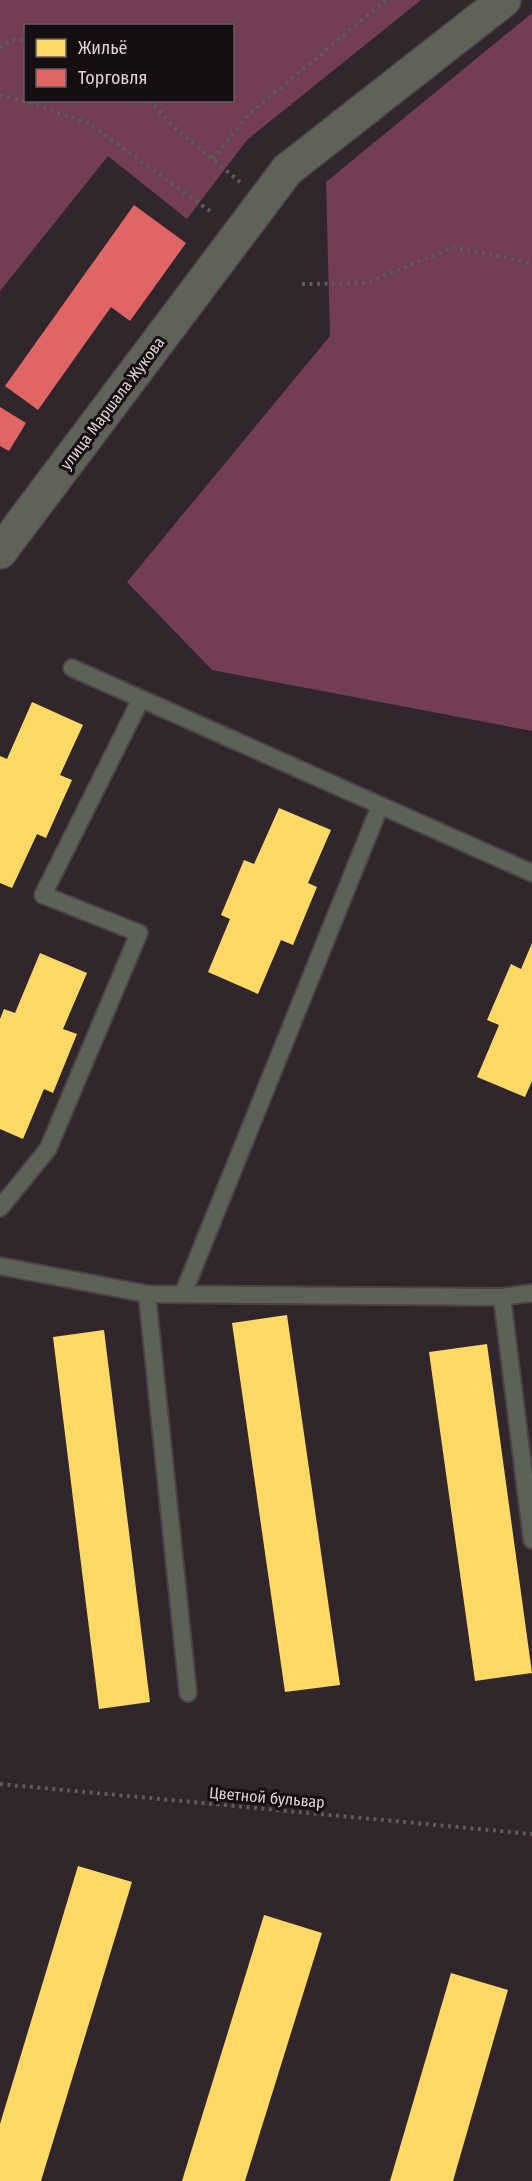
<svg xmlns="http://www.w3.org/2000/svg" width="532" height="2181" font-family="'Fira Sans Condensed',sans-serif">
<rect width="100%" height="100%" fill="#30262b"/>
<!-- forest -->
<g fill="#723d55" fill-rule="evenodd">
<path d="M0,0H421L247,140L187,219L108,156L0,291ZM26,26H232V100H26Z"/>
<polygon points="532,13 532,731 212,670 127,582 330,336 326,182"/>
</g>
<!-- homes -->
<g fill="#ffd966">
<polygon points="32,702 83,725 60,775 72,780 46,838 37,834 12,888 0,883 0,756 7,759"/>
<polygon points="279,808 331,830 308,883 317,887 293,945 281,940 258,994 208,972 230,919 221,915 244,860 254,864"/>
<polygon points="532,943 532,1081 525,1097 477,1077 499,1025 487,1020 511,964 521,969"/>
<polygon points="40,953 87,973 63,1029 77,1034 53,1093 44,1089 23,1139 0,1129 0,1019 4,1009 15,1013"/>
<polygon points="287,1315 340,1685 285,1692 232,1323"/>
<polygon points="104,1330 150,1702 99,1709 53,1337"/>
<polygon points="487,1344 532,1673 475,1681 429,1352"/>
<polygon points="78,1866 132,1882 41,2181 0,2181 0,2124"/>
<polygon points="264,1915 322,1933 245,2181 182,2181"/>
<polygon points="451,1973 508,1990 453,2181 390,2181"/>
</g>
<!-- shops -->
<g fill="#e06666">
<polygon points="134,205 186,243 130,321 111,307 38,410 5,386"/>
<polygon points="0,407 26,423 9,451 0,446"/>
</g>
<g fill="none" stroke-linecap="round" stroke-linejoin="round">
<defs>
<g id="lane">
<polyline points="72,668 532,873"/>
<polyline points="0,1208 48,1149 139,933 43,895 141,699"/>
<polyline points="0,1266 147,1294 502,1297 532,1293"/>
<polyline points="147,1294 188,1693"/>
<polyline points="183,1294 380,806"/>
<polyline points="502,1297 532,1540"/>
</g>
<polyline id="secondary" points="0,552 287,170 504,0"/>
</defs>
<!-- lane casing -->
<use href="#lane" stroke="#4b4347" stroke-width="20"/>
<!-- secondary casing -->
<use href="#secondary" stroke="#4b4347" stroke-width="36"/>
<!-- path -->
<g stroke="#5c5d57" stroke-width="4" stroke-dasharray="3 4.5" stroke-linecap="butt">
<polyline points="0,48 10,40 26,40"/>
<polyline points="0,95 38,105 88,123 214,214"/>
<polyline points="149,100 173,126 240,182"/>
<polyline points="213,159 249,114 386,0"/>
<polyline points="302,284 366,283 454,247 532,263"/>
<polyline points="0,1784 532,1834"/>
</g>
<!-- lane -->
<use href="#lane" stroke="#5c6256" stroke-width="16"/>
<!-- secondary -->
<use href="#secondary" stroke="#5e6258" stroke-width="33"/>
</g>
<g text-anchor="middle" stroke-width="6" stroke-linejoin="round" paint-order="stroke">
<!-- street labels -->
<g font-size="16" fill="#ded3d7" stroke="#160f12">
<text transform="translate(112 403) rotate(-53)" y="6">улица Маршала Жукова</text>
<text transform="translate(267 1797) rotate(5)" y="6">Цветной бульвар</text>
</g>
</g>
<!-- legend -->
<rect x="24" y="24" width="210" height="78" fill="#160f12" stroke="#665d61" stroke-width="1.5"/>
<rect x="36" y="39" width="30" height="18" fill="#ffd966" stroke="#665d61" stroke-width="1.5"/>
<text x="78" y="54" font-size="18" fill="#ded3d7">Жильё</text>
<rect x="36" y="69" width="30" height="18" fill="#e06666" stroke="#665d61" stroke-width="1.5"/>
<text x="78" y="84" font-size="18" fill="#ded3d7">Торговля</text>
</svg>
